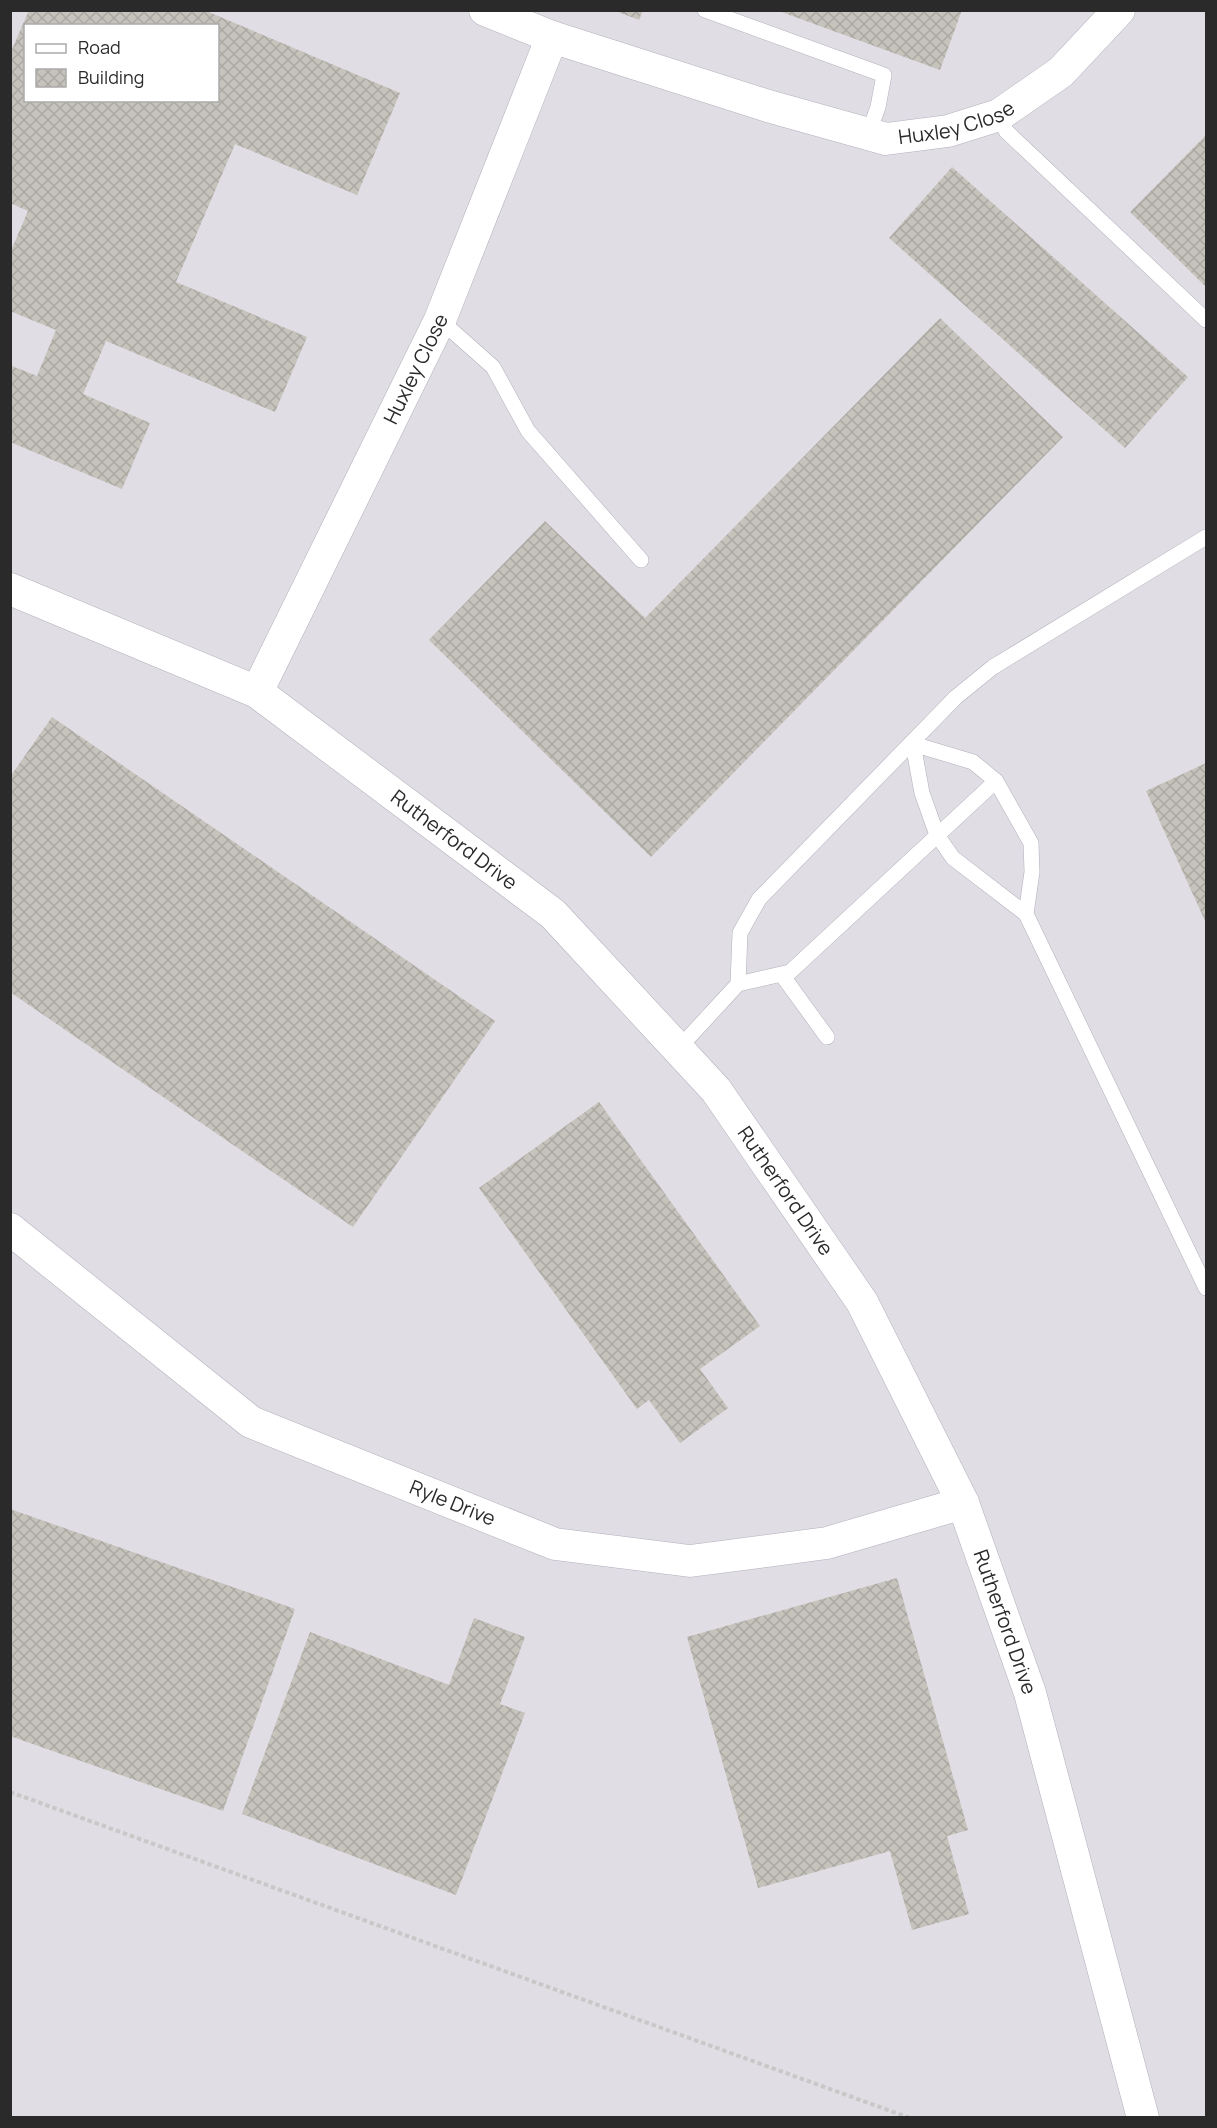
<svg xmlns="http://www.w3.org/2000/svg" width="1217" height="2128" font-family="Manrope,sans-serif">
<defs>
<pattern id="building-cross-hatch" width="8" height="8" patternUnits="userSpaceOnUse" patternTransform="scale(1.5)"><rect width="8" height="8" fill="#c6c3bc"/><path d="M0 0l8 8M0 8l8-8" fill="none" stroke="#aaa8a2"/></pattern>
</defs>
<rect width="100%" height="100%" fill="#ebe7dd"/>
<!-- industrial -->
<path fill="#e0dde4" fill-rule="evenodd" d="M11,11H1206V2117H11ZM26,26H218V100H26Z"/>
<!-- building -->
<g fill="url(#building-cross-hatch)" fill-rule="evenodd">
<path d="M29,10H204L400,93L357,195L235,144L176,282L307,337L275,412L106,341L83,394L150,423L122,489L10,442V369L12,366L37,376L56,330L10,311V253L28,211L10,203V54ZM26,26H218V100H26Z"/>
<polygon points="613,10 643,10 639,20"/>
<polygon points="776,10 962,10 940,70"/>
<polygon points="1206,135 1206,287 1130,212"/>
<polygon points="952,167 1188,377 1125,448 889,238"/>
<polygon points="940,318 1063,437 651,857 429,640 545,521 645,618"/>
<polygon points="52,717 495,1021 353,1227 10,992 10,777"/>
<polygon points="1206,763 1206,923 1146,791"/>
<polygon points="599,1102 760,1326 700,1369 728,1408 680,1443 649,1400 637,1409 479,1188"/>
<polygon points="10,1509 295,1609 223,1811 10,1736"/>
<polygon points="897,1578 968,1830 947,1836 969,1914 912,1930 890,1851 758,1888 687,1637"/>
<polygon points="474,1618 525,1637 500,1704 525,1713 456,1895 242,1814 310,1632 449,1685"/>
</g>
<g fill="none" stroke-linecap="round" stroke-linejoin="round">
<defs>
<g id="lane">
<polyline points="705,10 884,75 878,107 868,135"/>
<polyline points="999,115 1006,131 1206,320"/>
<polyline points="440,320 493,367 528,431 641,560"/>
<polyline points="1026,914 1032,872 1031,843 996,781 973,762 913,744 922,793 937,835 953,858 1026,914 1206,1288"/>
<polyline points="782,975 827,1037"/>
<polyline points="738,984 740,933 759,899 956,697 993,667 1206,537"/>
<polyline points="678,1049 738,984 790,972 996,781"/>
</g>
<g id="street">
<path id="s1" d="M485,10L552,37L768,106L886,139L948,131L999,115L1061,72L1119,10"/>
<path id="s2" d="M10,589L257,692L553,914L716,1090L862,1302L963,1503L1030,1693L1143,2118"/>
<path id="s3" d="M257,692L440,320L552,37"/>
<path id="s4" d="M10,1229L251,1422L555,1544L690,1561L827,1543L963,1503"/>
</g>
</defs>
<!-- lane casing -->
<use href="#lane" stroke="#b0b1bc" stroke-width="16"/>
<!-- street casing -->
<use href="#street" stroke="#b0b1bc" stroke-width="33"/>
<!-- path -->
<polyline stroke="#c8c8c8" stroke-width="4" stroke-dasharray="4.5 3" stroke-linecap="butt" points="10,1792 910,2118"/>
<!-- lane -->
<use href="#lane" stroke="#fff" stroke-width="15"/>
<!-- street -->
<use href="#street" stroke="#fff" stroke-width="32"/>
</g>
<g text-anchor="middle" stroke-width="6" stroke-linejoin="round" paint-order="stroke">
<!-- street labels -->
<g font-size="20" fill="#2a2a2a" stroke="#fff">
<text dy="7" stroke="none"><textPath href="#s1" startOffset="494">Huxley Close</textPath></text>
<text dy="7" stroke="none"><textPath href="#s3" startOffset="360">Huxley Close</textPath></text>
<text dy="7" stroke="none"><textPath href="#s2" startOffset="514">Rutherford Drive</textPath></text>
<text dy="7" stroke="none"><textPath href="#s2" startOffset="1000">Rutherford Drive</textPath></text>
<text dy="7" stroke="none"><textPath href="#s4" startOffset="526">Ryle Drive</textPath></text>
<text dy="7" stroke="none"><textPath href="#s2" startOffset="1486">Rutherford Drive</textPath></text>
</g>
</g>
<!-- border -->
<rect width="1217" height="2128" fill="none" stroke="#2a2a2a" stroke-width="24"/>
<!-- legend -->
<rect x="24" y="24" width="195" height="78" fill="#ffffff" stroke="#aaaaaa" stroke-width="1.5"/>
<rect x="36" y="44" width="30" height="9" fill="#ffffff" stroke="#aaaaaa" stroke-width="1.5"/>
<text x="78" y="54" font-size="18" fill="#2a2a2a">Road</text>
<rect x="36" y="69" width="30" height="18" fill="url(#building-cross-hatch)" stroke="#aaaaaa" stroke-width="1.5"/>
<text x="78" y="84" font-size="18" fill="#2a2a2a">Building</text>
</svg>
